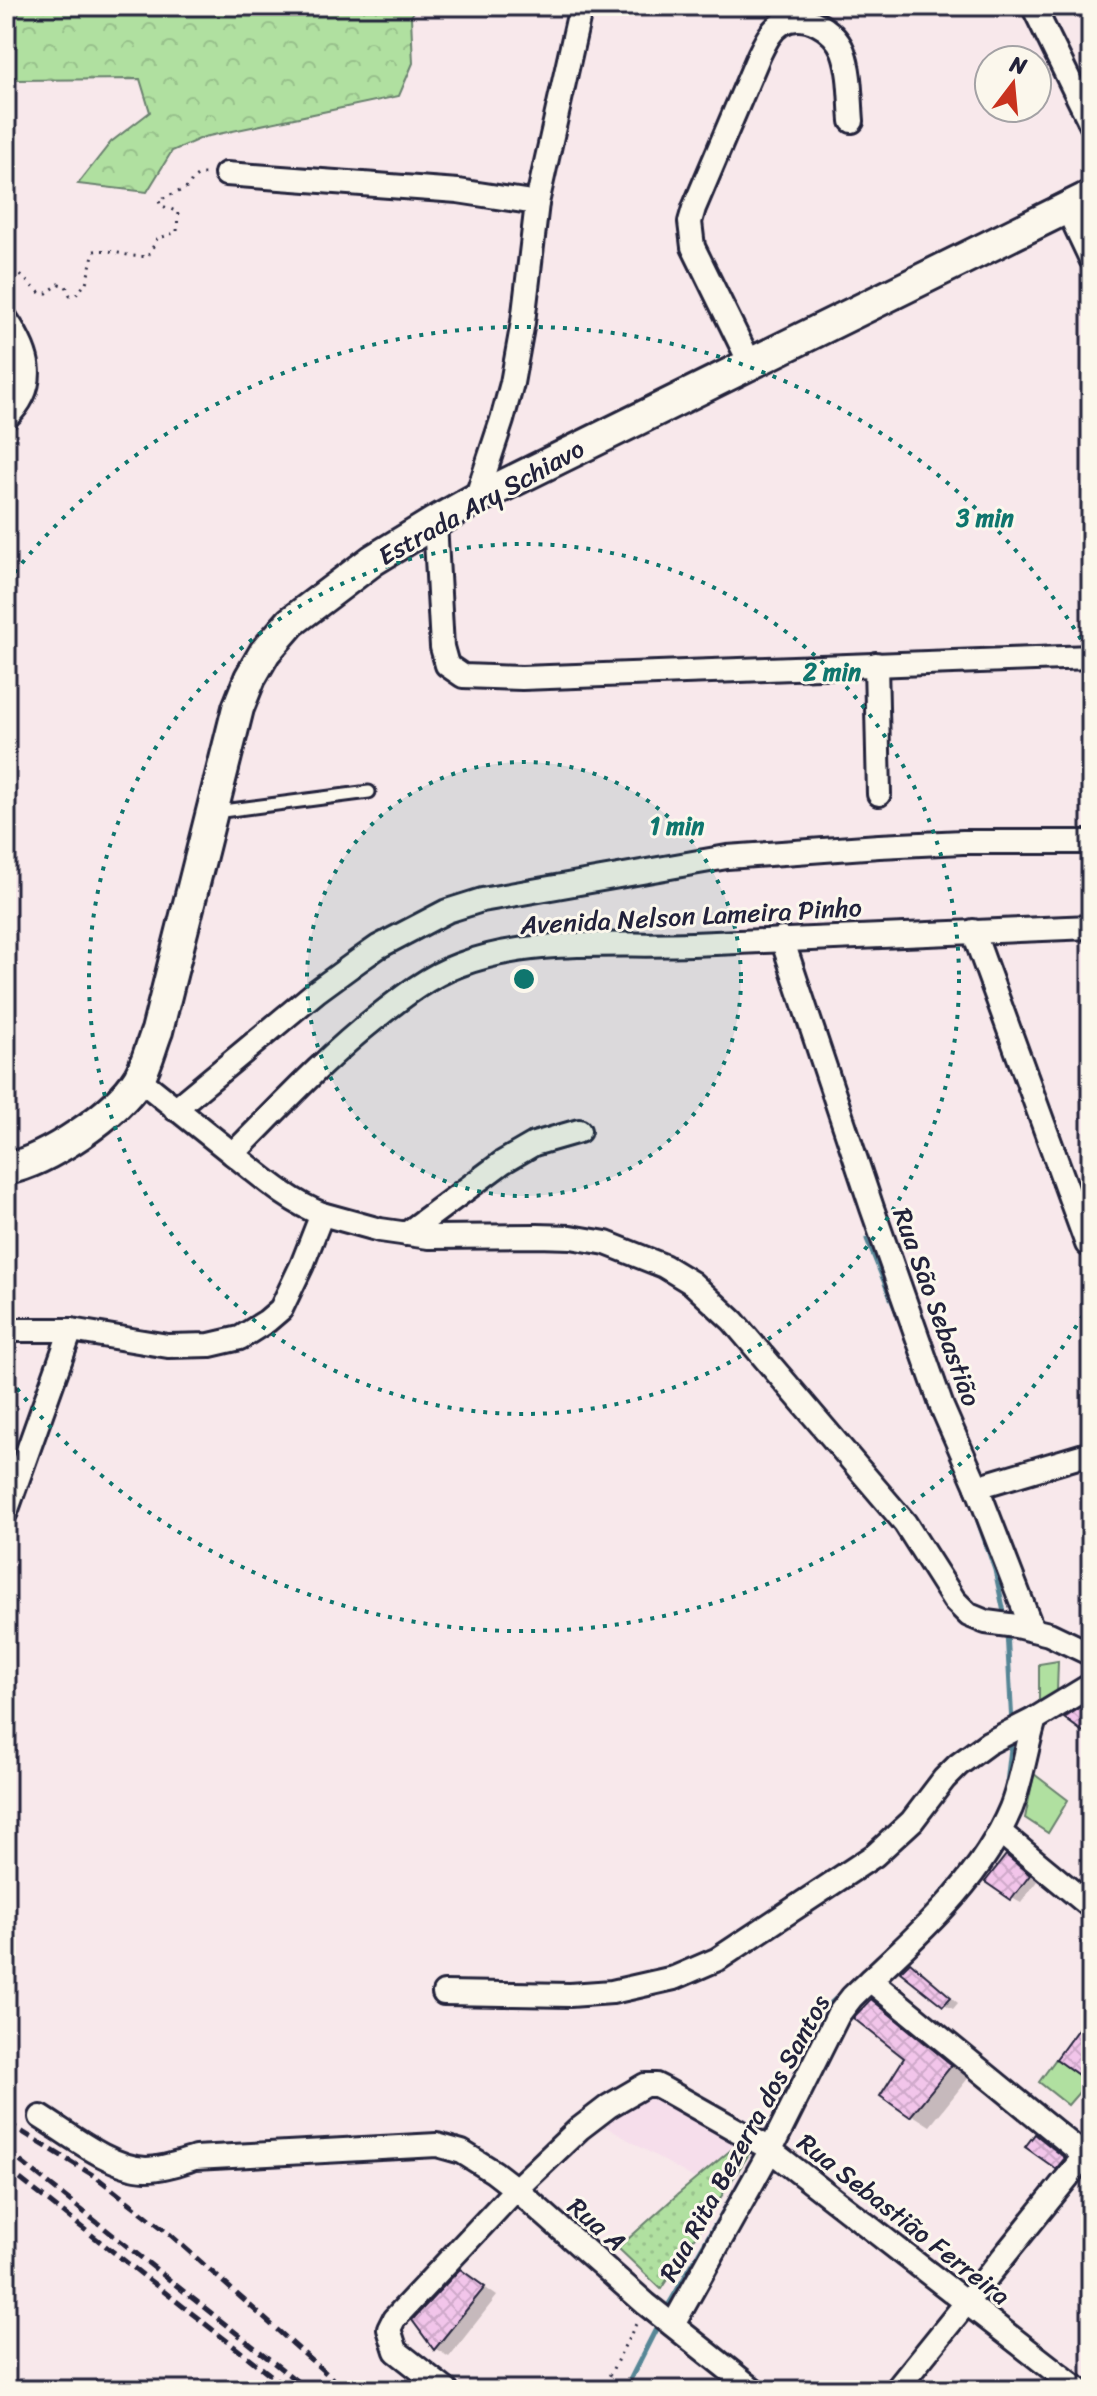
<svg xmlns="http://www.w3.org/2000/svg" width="1097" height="2396" font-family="Sriracha,sans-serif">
<defs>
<pattern id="grass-dots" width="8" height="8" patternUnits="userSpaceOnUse" patternTransform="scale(2)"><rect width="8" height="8" fill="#b0e0a0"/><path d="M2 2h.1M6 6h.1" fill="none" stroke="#97c08b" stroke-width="1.8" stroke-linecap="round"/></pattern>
<pattern id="forest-crowns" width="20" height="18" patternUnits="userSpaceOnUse" patternTransform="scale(2)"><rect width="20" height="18" fill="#b0e0a0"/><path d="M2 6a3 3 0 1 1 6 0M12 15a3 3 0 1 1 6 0" fill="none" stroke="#97c08b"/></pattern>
<pattern id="building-cross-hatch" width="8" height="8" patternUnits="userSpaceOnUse" patternTransform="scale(2)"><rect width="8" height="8" fill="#f2c5ea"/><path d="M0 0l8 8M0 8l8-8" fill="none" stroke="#cfa9ca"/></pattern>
</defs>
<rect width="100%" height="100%" fill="#f8e8eb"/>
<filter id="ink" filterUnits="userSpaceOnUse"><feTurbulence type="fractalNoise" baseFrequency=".0125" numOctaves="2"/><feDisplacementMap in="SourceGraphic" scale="16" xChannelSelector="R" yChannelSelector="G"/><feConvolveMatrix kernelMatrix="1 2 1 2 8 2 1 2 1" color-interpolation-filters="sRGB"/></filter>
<g filter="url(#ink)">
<!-- built -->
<polygon fill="#f6deeb" points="655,2095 738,2144 697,2180 601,2124"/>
<!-- grass -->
<polygon fill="url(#grass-dots)" stroke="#69816e" stroke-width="2" points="738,2144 749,2154 661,2289 618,2248 677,2195"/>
<!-- forest -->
<polygon fill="url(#forest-crowns)" stroke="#69816e" stroke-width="2" points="6,6 416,6 411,17 413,63 399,96 204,137 172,151 147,192 78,184 111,142 150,112 140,79 12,80 6,75"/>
<!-- park -->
<g fill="#b0e0a0" stroke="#69816e" stroke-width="2">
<polygon points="1058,1661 1057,1692 1039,1702 1039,1664"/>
<polygon points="1034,1774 1068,1800 1048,1833 1025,1818"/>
<polygon points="1056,2059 1088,2082 1068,2105 1039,2082"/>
</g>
<!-- shadow -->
<g fill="#0003">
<polygon points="1015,1862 1037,1881 1021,1903 1012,1898"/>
<polygon points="910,1964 958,2003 953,2009 944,2004"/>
<polygon points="871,2001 890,2012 969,2077 930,2126 883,2096 906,2057"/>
<polygon points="1036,2136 1073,2164 1066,2173 1057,2168"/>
<polygon points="461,2271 497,2296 449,2357 436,2349 415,2320"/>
</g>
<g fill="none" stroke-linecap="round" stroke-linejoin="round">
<!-- stream -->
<g stroke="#568696" stroke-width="5">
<polyline points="867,1239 901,1323"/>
<polyline points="972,1504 995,1570 1005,1617"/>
<polyline points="1007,1631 1012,1725"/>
<polyline points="1006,1792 1012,1739"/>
<polyline points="940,1895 960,1872"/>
<polyline points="770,2126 831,2003 843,1992"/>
<polyline points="665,2311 749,2167"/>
<polyline points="625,2390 659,2323"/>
</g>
</g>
<!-- building -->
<g fill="url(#building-cross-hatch)" stroke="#22223b" stroke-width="2">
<polygon points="1091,1701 1091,1738 1064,1718"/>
<polygon points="1006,1855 1030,1875 1011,1900 985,1882"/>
<polygon points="910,1962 951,1997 943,2006 900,1972"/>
<polygon points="871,1999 952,2065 910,2117 880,2096 904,2058 853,2018"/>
<polygon points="1091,2011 1091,2084 1056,2059"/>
<polygon points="1035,2134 1065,2158 1056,2169 1025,2147"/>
<polygon points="460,2269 485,2287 434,2350 412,2320"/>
</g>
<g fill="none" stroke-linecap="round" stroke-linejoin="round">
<defs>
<polyline id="service" points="215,812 369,792"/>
<g id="minor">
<polyline points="1033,6 1091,124"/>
<polyline points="226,174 458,191 537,203"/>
<polyline points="1067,208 1091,259"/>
<path d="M6,319C30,354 40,385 6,418"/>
<path d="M750,363L693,247L690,222L694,208L759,55C765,43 770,31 781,24C804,10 834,29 843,51C851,73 850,98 852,121"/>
<polyline points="476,499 502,420 512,383 523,322 537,203 581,6"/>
<polyline points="435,522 442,647 447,665 463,676 522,678 1091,657"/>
<polyline points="876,664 879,794"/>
<polyline points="973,931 1087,1244"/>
<polyline points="782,939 872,1208 942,1407 977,1487 1032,1629"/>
<polyline points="138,1078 233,1154"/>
<polyline points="175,1109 317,991 358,961 378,947 447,911 482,900 727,857 879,846 963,842 1091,842"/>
<path d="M322,1214C288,1201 261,1176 233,1154C280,1107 325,1058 377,1017C402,997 429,976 459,965C532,937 616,947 692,944C825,938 958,932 1091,927"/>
<polyline points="406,1234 503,1162 534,1144 579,1131"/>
<polyline points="6,1330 71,1330 168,1346 210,1345 240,1338 267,1321 281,1309 302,1265 322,1214 380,1230 429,1237 537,1236 571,1237 606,1243 664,1266 692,1283 733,1321 905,1523 954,1600 969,1615 986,1622 1016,1626 1049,1634 1091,1654"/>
<polyline points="977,1487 1091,1453"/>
<polyline points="6,1512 71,1330"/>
<polyline points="1000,1832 1091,1907"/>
<polyline points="870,1980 1091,2161"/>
<polyline points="444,1993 570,1995 612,1992 674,1978 718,1959 875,1855 912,1821 944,1779 958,1765 988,1743 1035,1719"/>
<path d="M41,2117C70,2135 111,2168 146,2169C163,2169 179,2163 195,2158L437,2145L462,2152L494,2172L516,2189L646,2304L754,2390"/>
<path d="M673,2325L770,2151L838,2015L852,1997C912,1939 978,1886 1011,1808C1022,1780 1026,1748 1035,1719L1091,1685"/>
<polyline points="446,2390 396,2351 389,2329 394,2319 516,2189 579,2129 609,2106 645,2085 656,2085 662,2088 765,2146 1079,2390"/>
<polyline points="896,2390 1091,2148"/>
</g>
<path id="secondary" d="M6,1169C47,1161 117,1114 139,1078C147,1064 151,1046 157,1031L238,708L250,678L265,652L291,622L373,560L435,522L476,499L1091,196"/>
</defs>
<!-- service casing -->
<use href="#service" stroke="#22223b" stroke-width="17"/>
<!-- minor casing -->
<use href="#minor" stroke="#22223b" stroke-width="28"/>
<!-- secondary casing -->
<use href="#secondary" stroke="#22223b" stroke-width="36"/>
<!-- path -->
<g stroke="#22223b" stroke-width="3" stroke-dasharray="2 6" stroke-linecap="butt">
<path d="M6,269L19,274L40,293H47L59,284L66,286L70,295H76L86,283L94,251C112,248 129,259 148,256L157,239L177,232L178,212L160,205L159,200L189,187L192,180L200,174H208"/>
<polyline points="602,2390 637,2322"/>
</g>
<!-- service -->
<use href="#service" stroke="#fbf7ec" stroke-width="11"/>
<!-- minor -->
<use href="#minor" stroke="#fbf7ec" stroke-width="22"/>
<!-- secondary -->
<use href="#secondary" stroke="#fbf7ec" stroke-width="30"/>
<!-- rail -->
<g stroke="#22223b" stroke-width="5" stroke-dasharray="12 6" stroke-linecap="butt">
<polyline points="6,2122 96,2177 166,2231 345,2390"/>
<polyline points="6,2150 308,2390"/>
<polyline points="6,2168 277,2380"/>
</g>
</g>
</g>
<!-- distance rings -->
<circle cx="524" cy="979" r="217" fill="#0f766e" fill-opacity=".12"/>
<g fill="none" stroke="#0f766e" stroke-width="4" stroke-dasharray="4 8">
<circle cx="524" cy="979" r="217"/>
<circle cx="524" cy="979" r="435"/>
<path d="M1089 1305A652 652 0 0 1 7 1376M7 582A652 652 0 0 1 1089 653"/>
</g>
<g text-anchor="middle" stroke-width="6" stroke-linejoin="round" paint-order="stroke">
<!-- street labels -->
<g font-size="26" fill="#22223b" stroke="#fbf7ec">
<text transform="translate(481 502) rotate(-29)" y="9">Estrada Ary Schiavo</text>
<text transform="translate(691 916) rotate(-3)" y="9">Avenida Nelson Lameira Pinho</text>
<text transform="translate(937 1307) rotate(70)" y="9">Rua São Sebastião</text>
<text transform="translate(744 2138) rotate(-61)" y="9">Rua Rita Bezerra dos Santos</text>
<text transform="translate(904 2219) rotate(38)" y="9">Rua Sebastião Ferreira</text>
<text transform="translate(597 2224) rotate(41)" y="9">Rua A</text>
</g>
</g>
<circle cx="524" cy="979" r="12" fill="#0f766e" stroke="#fbf7ec" stroke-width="4"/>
<g font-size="24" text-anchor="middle" font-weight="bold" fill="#0f766e" stroke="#fbf7ec" stroke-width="6" stroke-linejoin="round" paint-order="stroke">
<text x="985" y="526">3 min</text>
<text x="832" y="680">2 min</text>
<text x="677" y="834">1 min</text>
</g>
<!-- margin -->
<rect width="1097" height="2396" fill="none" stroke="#fbf7ec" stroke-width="32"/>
<rect x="16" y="16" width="1065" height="2364" fill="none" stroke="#22223b" stroke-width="3" filter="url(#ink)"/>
<!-- north arrow -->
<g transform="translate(1013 84) rotate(16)"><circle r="38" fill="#fbf7ec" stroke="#a4a2a5" stroke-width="2"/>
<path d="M0-6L14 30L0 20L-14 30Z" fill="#c8321e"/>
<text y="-12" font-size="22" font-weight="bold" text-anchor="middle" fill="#22223b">N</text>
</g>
</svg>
